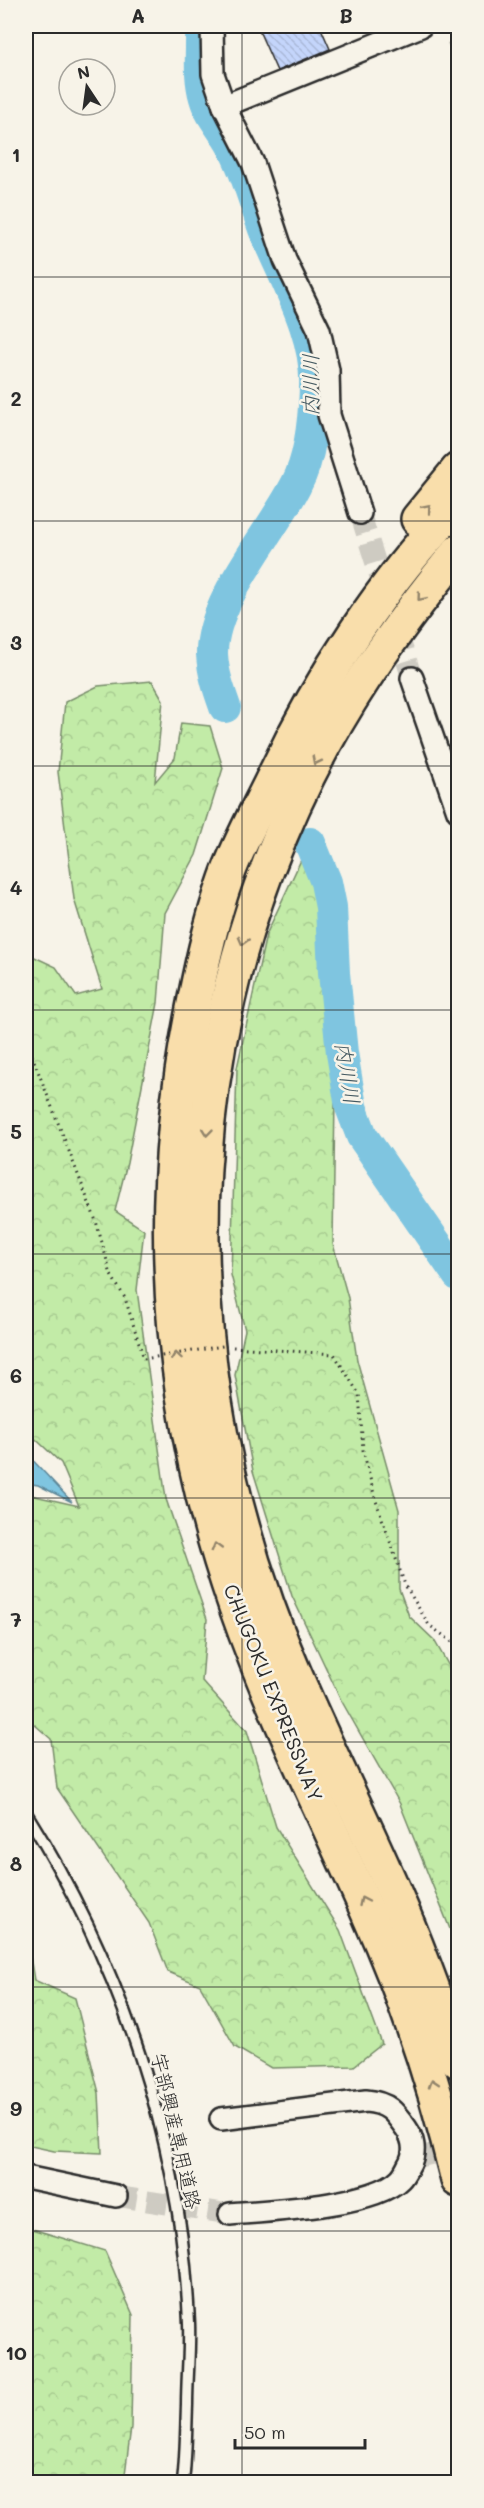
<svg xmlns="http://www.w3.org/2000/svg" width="484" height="2508" font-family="Mali,'Klee One',sans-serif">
<defs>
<pattern id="forest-crowns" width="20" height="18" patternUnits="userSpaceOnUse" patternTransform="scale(1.5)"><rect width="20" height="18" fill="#c2eba7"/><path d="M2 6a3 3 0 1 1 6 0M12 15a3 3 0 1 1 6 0" fill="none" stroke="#a7ca90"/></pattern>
<pattern id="building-back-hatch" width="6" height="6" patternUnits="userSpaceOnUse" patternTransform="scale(1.5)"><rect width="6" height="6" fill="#c4d5fb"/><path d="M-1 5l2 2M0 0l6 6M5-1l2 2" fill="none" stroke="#a9b7d7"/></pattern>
</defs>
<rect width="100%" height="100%" fill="#f7f3e8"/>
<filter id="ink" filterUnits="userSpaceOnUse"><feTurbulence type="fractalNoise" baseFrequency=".0167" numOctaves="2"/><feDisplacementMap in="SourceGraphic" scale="12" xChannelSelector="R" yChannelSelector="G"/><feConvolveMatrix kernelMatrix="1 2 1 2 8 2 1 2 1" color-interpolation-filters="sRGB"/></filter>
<g filter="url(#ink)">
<!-- forest -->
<g fill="url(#forest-crowns)" stroke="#768b69" stroke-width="1.5">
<polygon points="152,681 163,700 155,782 175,758 181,723 210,726 223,768 196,855 165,913 158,1003 127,1163 115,1211 144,1230 137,1290 166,1499 207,1619 202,1681 247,1731 276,1827 340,1930 382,2044 354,2066 271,2068 235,2047 200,1985 168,1972 149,1923 57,1788 51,1739 26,1717 26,1494 79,1506 61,1463 26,1430 26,953 56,967 76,996 102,989 74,899 58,772 65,702 98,686"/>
<polygon points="301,860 317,879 323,933 335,1095 333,1244 348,1298 357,1360 399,1510 399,1589 409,1616 434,1640 458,1682 458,1932 452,1934 400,1804 341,1700 292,1596 253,1471 235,1375 245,1330 231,1275 237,1068 266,935"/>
<polygon points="26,1932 34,1980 75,1998 99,2093 102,2153 54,2151 26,2145"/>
<polygon points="26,2227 105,2251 133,2315 131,2427 124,2482 26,2482"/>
</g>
<!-- water -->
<polygon fill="#7fc5e0" stroke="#5d8798" stroke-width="1.5" points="26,1453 72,1502 38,1485 26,1483"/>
<!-- shadow -->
<g fill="#0003">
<polygon points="258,26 320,26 340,68 289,89"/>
<polygon points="458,38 458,67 447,43"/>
</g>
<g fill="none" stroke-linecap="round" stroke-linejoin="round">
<!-- river -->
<g stroke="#7fc5e0" stroke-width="32">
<path d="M201,26C202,50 198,74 205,98C210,117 228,134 236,153C248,177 255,204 264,229C284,279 318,334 315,388C314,419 311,457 296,485C272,533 211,600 212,654C213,673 219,690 225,707"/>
<polyline points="310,843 326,882 331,907 334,973 342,1053 351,1107 362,1136 458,1275"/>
</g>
</g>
<!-- building -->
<polygon fill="url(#building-back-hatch)" stroke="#2b2b2b" stroke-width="1.5" points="257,26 320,26 330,49 277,71"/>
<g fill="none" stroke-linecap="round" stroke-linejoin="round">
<!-- minor-tunnel -->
<g stroke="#cecbc2" stroke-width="21" stroke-dasharray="21 10" stroke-linecap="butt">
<polyline points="360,513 412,678"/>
<polyline points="419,2157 458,2148"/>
<polyline points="116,2196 230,2214"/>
</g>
<defs>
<path id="service" d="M26,1813C121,1965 182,2143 189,2323C190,2350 187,2378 187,2405C186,2431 186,2457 183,2482"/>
<g id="minor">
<polyline points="212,26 213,74 224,106 253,163 285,260 319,330 328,370 329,415 360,513"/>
<polyline points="224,106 421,26"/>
<polyline points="412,678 458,811"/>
<path d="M221,2119L366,2101C388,2103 394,2111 406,2128C413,2138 416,2151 410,2163C407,2168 405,2174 400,2179C374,2206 268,2211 230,2214"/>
<polyline points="26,2177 116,2196"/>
</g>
<g id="motorway">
<path d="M458,504C385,579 320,678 276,772C259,808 239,842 226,879C210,924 200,972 191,1019C152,1220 169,1415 236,1607C273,1713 324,1813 369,1915C407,2000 436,2089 458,2180"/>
<polyline points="418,519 458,470"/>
<path d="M458,552C408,613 362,675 324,745C181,1010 166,1322 267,1604C303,1703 353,1797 395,1894C419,1949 439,2004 458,2061"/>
</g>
</defs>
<!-- service casing -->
<use href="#service" stroke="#2b2b2b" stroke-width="15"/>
<!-- minor casing -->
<use href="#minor" stroke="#2b2b2b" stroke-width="26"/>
<!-- motorway casing -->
<use href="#motorway" stroke="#2b2b2b" stroke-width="38"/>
<!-- path -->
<g stroke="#2b2b2b" stroke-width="3" stroke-dasharray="1.5 4.5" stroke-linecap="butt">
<polyline points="26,1020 31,1053 96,1221 111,1275 125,1298 144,1359"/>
<polyline points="233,1347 334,1354 359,1394 363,1450 375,1498 405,1585 429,1625 451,1641 458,1654"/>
</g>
<!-- service -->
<use href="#service" stroke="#f7f3e8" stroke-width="10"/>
<!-- minor -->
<use href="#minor" stroke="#f7f3e8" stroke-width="21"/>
<!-- motorway -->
<use href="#motorway" stroke="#f9deab" stroke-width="33"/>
<!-- path-bridge -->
<polyline stroke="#2b2b2b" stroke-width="3" stroke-dasharray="1.5 4.5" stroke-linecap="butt" points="144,1359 223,1346"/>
</g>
<!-- one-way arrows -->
<defs><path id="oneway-chevron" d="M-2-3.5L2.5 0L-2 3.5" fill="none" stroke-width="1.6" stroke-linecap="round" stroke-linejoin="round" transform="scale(1.5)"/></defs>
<g stroke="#92846b">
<use href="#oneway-chevron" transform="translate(427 508) rotate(-50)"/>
<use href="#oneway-chevron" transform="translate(421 597) rotate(130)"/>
<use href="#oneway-chevron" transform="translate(316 761) rotate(117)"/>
<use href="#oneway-chevron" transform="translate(243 941) rotate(105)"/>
<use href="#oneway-chevron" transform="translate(207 1132) rotate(96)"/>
<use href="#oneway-chevron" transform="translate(176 1356) rotate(-98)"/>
<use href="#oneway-chevron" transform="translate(216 1547) rotate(-106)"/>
<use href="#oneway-chevron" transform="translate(363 1901) rotate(-115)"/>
<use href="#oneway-chevron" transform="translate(433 2083) rotate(-108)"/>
</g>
</g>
<!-- grid -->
<path fill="none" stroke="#2b2b2b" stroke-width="1.5" stroke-opacity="0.55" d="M242,26V2482M26,277H458M26,521H458M26,766H458M26,1010H458M26,1254H458M26,1498H458M26,1742H458M26,1987H458M26,2231H458"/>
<g text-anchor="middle" stroke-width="5" stroke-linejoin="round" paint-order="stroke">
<!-- street labels -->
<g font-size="20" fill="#2b2b2b" stroke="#f7f3e8">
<text transform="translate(273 1693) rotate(68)" y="7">CHUGOKU EXPRESSWAY</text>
<text transform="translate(176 2131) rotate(77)" y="7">宇部興産専用道路</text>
</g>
<!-- water labels -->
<g font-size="21" font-style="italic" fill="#445961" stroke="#f7f3e8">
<text transform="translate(311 385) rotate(-90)" y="7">内川川</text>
<text transform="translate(347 1073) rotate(81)" y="7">内川川</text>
</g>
</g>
<!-- margin -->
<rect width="484" height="2508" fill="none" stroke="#f7f3e8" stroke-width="66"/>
<!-- north arrow -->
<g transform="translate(87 87) rotate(347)"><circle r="28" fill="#f7f3e8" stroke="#a5a39c" stroke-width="1.5"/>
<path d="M0-4.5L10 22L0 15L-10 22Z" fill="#2b2b2b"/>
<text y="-9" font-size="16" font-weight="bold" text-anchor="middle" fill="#2b2b2b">N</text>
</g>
<!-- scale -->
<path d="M235 2439v9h130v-9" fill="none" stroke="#2b2b2b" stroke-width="3"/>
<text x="244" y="2439" font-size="18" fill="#2b2b2b" stroke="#f7f3e8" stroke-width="4.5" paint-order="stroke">50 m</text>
<rect x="33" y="33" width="418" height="2442" fill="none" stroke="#2b2b2b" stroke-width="2"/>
<g font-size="20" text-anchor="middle" font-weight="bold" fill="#2b2b2b">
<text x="138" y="23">A</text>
<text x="346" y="23">B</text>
<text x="16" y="162">1</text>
<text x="16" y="406">2</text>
<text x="16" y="650">3</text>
<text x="16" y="895">4</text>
<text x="16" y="1139">5</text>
<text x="16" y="1383">6</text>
<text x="16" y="1627">7</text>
<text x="16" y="1871">8</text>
<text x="16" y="2116">9</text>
<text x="16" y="2360">10</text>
</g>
</svg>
